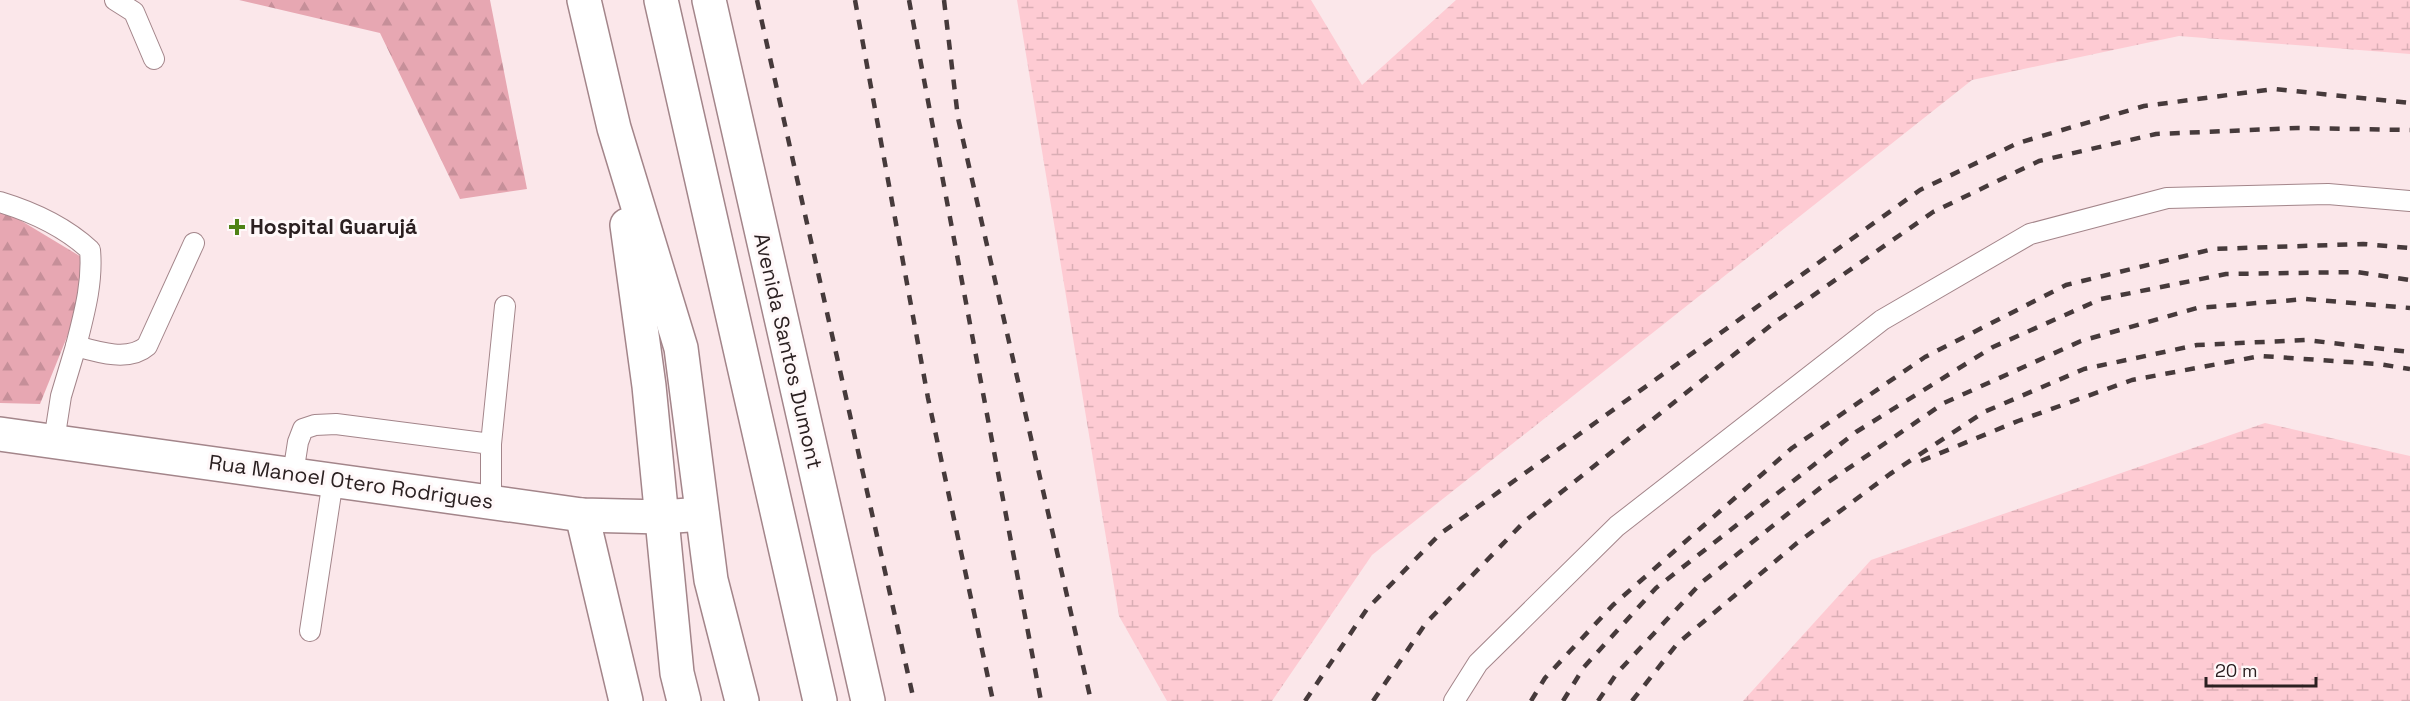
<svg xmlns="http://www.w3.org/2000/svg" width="2410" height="701" font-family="'Space Grotesk',sans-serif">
<defs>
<pattern id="forest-firs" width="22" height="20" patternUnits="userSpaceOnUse" patternTransform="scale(1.5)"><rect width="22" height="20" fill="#e7a7b2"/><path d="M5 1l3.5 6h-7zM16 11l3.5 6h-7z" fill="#c68f99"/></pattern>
<pattern id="wetland-marsh" width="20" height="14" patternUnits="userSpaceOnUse" patternTransform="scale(1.5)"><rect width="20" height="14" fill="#fecbd3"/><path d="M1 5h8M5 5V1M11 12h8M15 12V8" fill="none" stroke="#daaeb5"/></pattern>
</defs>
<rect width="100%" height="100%" fill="#fbe7ea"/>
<!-- forest -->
<g fill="url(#forest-firs)">
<polygon points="239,0 490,0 527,189 460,199 380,33"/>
<polygon points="0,208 88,261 73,322 40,404 0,403"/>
</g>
<!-- wetland -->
<g fill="url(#wetland-marsh)">
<polygon points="1017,0 1311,0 1362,85 1456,0 2410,0 2410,54 2179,36 1972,80 1372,555 1272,701 1167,701 1119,616"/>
<polygon points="2265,423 2410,456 2410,701 1743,701 1871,560"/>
</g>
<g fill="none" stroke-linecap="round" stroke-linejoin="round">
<defs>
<g id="lane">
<polyline points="115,0 134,12 154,59"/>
<path d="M0,202C33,212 64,226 90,250C93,283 84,314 76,346"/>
<path d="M54,441L61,396L76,346C97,352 129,362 147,346L194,243"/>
<polyline points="491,444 505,306"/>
<polyline points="293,474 298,442 303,429 315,425 336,424 491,444 491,502"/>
<polyline points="310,631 333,480"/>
<polyline points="1454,701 1478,663 1617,526 1882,320 2030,234 2167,198 2328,194 2410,201"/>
</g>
<g id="street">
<polyline points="0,434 582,515 662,517 702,514"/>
<polyline points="582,515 626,701"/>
</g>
<g id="secondary">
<polyline points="584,0 614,128 681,348 711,580 742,701"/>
<polyline points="661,0 820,701"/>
<polyline points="709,0 868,701"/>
<polyline points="627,225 649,386 677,673 684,701"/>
</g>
</defs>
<!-- lane casing -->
<use href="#lane" stroke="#a3858a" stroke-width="22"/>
<!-- street casing -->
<use href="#street" stroke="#a3858a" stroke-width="36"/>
<!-- secondary casing -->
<use href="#secondary" stroke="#a3858a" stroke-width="36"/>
<!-- lane -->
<use href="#lane" stroke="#fff" stroke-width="20"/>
<!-- street -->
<use href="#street" stroke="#fff" stroke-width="33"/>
<!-- secondary -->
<use href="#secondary" stroke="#fff" stroke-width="33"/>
<!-- rail -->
<g stroke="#463a3b" stroke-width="4.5" stroke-dasharray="10 10" stroke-linecap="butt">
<polyline points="757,0 914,701"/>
<polyline points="855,0 928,398 993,701"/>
<polyline points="909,0 1041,701"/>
<polyline points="944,0 958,118 1091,701"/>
<polyline points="1921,461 2018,421 2132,380 2261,356 2378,364 2410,369"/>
<polyline points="1305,701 1367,609 1440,534 1920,190 2018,143 2144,106 2274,89 2410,103"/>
<polyline points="1373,701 1426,623 1525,521 1775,322 1933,212 2039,161 2156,134 2298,128 2410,130"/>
<polyline points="1531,701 1545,678 1613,605 1792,448 1925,357 2066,285 2213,249 2363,244 2410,248"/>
<polyline points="1563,701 1584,667 1656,588 1856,432 1993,347 2101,299 2226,274 2357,272 2410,280"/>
<polyline points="1598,701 1617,673 1701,583 1824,485 1944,403 2081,341 2197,308 2306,299 2410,308"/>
<polyline points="1632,701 1677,644 1797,543 1890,474 1984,412 2084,369 2197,345 2306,340 2410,352"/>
</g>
</g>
<!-- markers -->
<path fill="#4f8215" stroke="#fff8f9" stroke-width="2" d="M234 218h6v6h6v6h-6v6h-6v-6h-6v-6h6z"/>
<g text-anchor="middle" stroke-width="6" stroke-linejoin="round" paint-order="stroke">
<!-- poi labels -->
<g font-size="21" font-weight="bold" fill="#2b2021" stroke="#fff8f9" text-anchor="start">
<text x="250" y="234">Hospital Guarujá</text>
</g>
<!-- street labels -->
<g font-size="21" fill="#2b2021" stroke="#fff8f9">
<text transform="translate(788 351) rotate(77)" y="7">Avenida Santos Dumont</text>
<text transform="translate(351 482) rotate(8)" y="7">Rua Manoel Otero Rodrigues</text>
</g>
</g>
<!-- scale -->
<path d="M2206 677v9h110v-9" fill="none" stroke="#2b2021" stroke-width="3"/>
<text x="2215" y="677" font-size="18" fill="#2b2021" stroke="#fff8f9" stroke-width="4.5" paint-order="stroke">20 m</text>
</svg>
